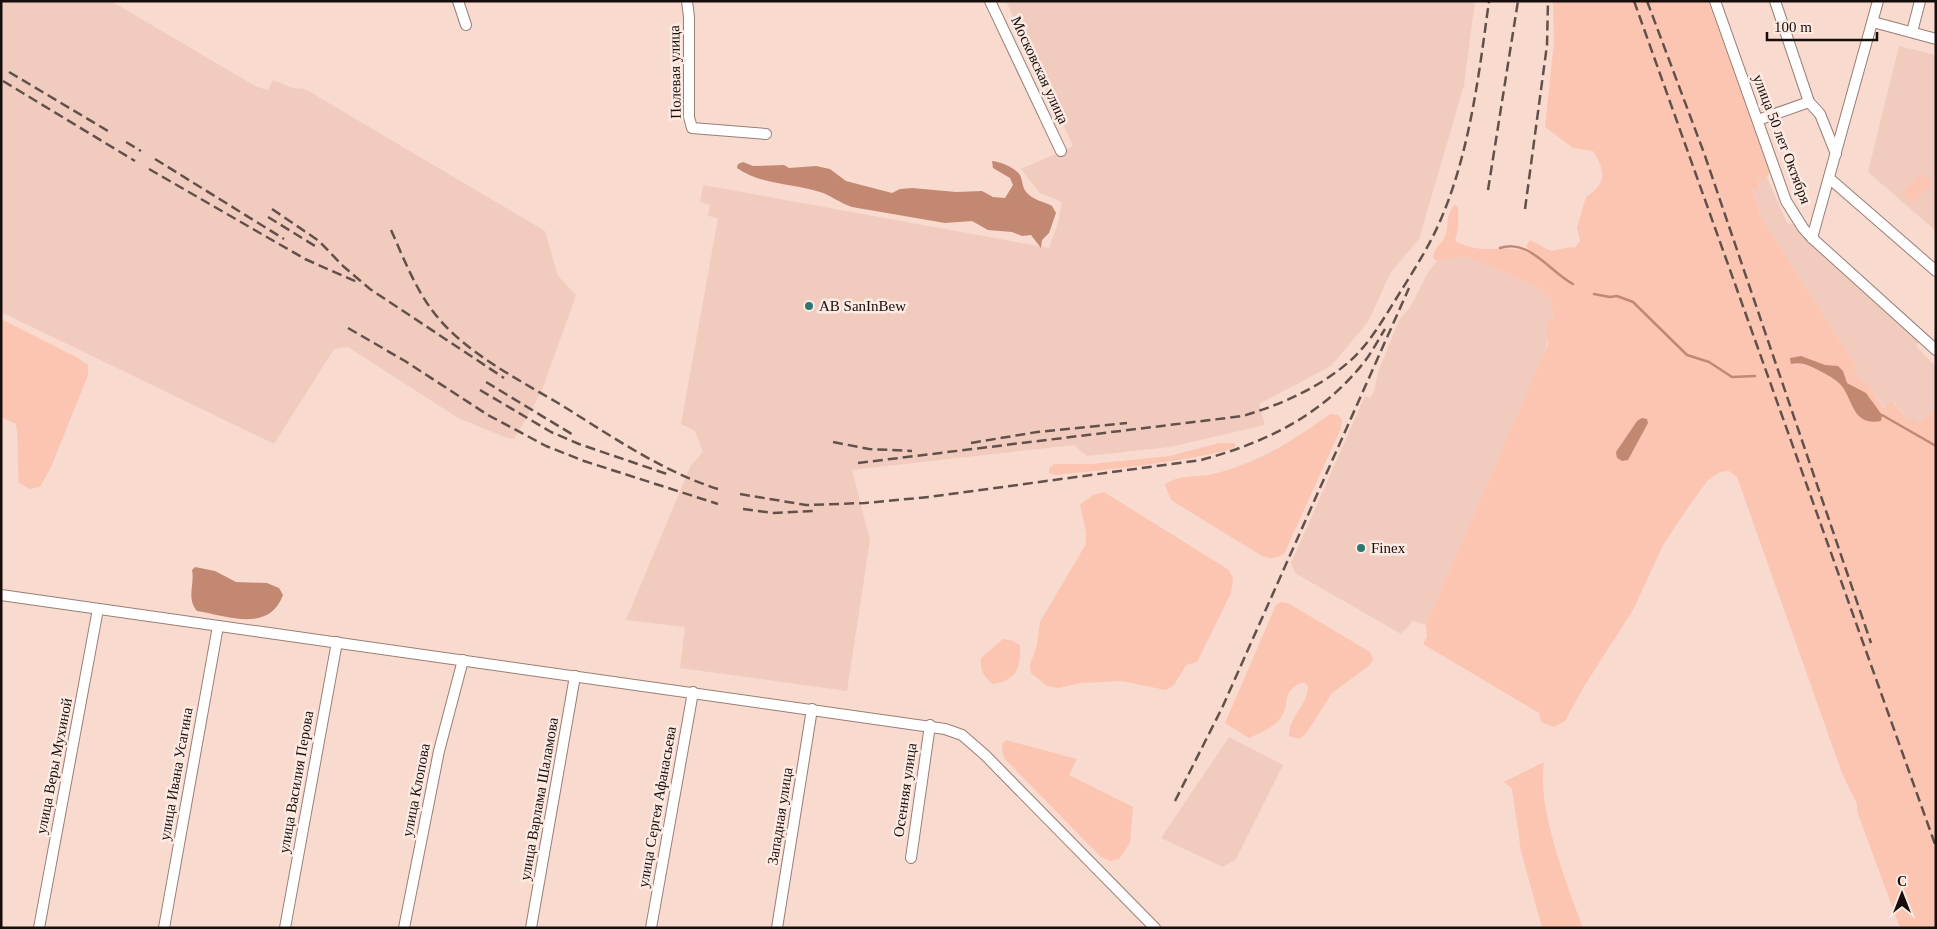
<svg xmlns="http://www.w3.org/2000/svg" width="1937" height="929" font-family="Georgia,serif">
<rect width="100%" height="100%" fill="#f8dacf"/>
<!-- built -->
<g fill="#f1ccbe">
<polygon points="1,1 111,1 257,87 268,90 273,80 293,88 305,89 545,231 558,276 576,295 541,393 514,439 507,438 458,418 348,347 334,349 274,444 1,312"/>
<polygon points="1006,1 1475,1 1464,85 1419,239 1391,272 1368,322 1331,366 1259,404 1265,425 1170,447 1087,456 1074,445 852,470 870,540 847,691 680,668 685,627 626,620 691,465 703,452 695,431 681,424 718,218 708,216 710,205 700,202 703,185 1049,248 1058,223 1062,202 1040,193 1021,169 1073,146"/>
<polygon points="1899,46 1936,55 1936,231 1868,172"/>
<polygon points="1767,177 1787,223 1792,224 1798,221 1923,338 1916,346 1936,367 1936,410 1918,423 1908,420 1894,402 1885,408 1866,381 1862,383 1854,372 1858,369 1761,217 1752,190 1759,187 1757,180"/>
<polygon points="1467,256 1539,288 1551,300 1553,319 1543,358 1426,625 1413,621 1401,634 1295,573 1291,563 1365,396 1370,398 1374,391 1378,372 1399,320 1411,306 1428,272 1437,261"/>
<polygon points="1229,737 1283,765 1236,859 1223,867 1161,838"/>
</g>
<!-- green -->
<g fill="#fbc5b1">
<path d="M1553,1H1709L1771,171L1767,177L1757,180L1759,188L1752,190L1761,217L1858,369L1854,372L1862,383L1866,381L1884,408L1893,402L1908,420L1912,417L1918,423L1936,410V928H1900L1857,811V804L1842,773L1737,477L1729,471L1720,472L1708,480L1689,506L1663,545L1633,610L1583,688L1565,721L1554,727L1541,722L1539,713L1423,644L1427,637L1426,625L1548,345L1546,323L1553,319L1551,300L1539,288L1467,256L1437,261L1433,258C1434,248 1438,247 1443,240C1450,232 1444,214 1455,205L1458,207V228L1455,241C1484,257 1505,242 1528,253L1531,252L1526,246L1530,240L1551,251L1570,247L1575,248L1580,241L1577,228L1586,197C1607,183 1606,172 1593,151L1573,148L1545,127L1554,42Z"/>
<polygon points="1921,173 1932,183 1913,203 1902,193"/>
<path d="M1,319L78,358L88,365V375L51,467L40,487L30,489L19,483C17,463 19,444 16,424L1,417Z"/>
<path d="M1330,414L1338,415L1342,420L1341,428L1284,554C1275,559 1271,559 1262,556L1171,500L1165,485C1177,474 1197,478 1213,474C1257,464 1294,440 1330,414Z"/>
<path d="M1219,443H1234L1236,445L1233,449C1174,463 1115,469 1055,475L1049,473V468L1055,464H1092L1170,456Z"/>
<polygon points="1104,492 1229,570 1233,578 1231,593 1197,662 1186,665 1174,685 1166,690 1121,681 1080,683 1059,688 1047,686 1031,673 1030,665 1037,645 1040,622 1086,544 1086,532 1080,505 1093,495"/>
<path d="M1281,602L1288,603L1370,652L1373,659L1370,665L1332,693L1307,732L1299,739L1289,736C1289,716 1308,705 1308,686L1303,682C1279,692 1292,702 1280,719C1273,728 1259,733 1249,738L1225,723L1276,605Z"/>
<path d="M1003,639L1011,640L1020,645C1021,668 1017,680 993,684C983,676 980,671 981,658Z"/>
<path d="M1006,740L1077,759L1069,775L1133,807L1130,843L1119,859L1110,861L1101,857L1004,758C1002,750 1000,745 1006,740Z"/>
<path d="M1544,762C1536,806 1567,885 1583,928H1542L1521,851L1512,789L1504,782Z"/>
</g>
<!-- water -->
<g fill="#c28872">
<path d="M992,161C1001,162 1014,167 1020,175C1023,181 1022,188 1027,193C1035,201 1043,201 1052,206L1056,213L1049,233L1042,240L1041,248L1031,235L1022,236L1012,232L988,230L972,221L945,223L852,207C840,203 830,195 820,192C792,183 761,185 737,168L738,164L743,162L753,166L784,165L789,168L816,166L830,169L846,181L892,193L900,189L912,188L956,192L982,191L993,197L1005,198L1013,185L1010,178L993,168Z"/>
<path d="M1801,356L1825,365L1838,366L1843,371L1847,383L1866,393L1882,415L1881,421C1852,426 1854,401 1841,385C1833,377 1824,373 1814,368C1806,364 1800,362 1791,364L1790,358Z"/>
<polygon points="1642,418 1647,419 1648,423 1628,460 1622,461 1617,458 1616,452 1637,421"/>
<path d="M195,567L215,571L236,582L267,583L279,588L283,595C269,633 228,616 197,611C186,598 195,584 192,570Z"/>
</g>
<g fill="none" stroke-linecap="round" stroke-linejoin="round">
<!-- stream -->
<g stroke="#c28872" stroke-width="2.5">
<path d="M1500,248C1529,238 1550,272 1573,284"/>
<polyline points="1594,294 1610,297 1617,296 1633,302 1687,355 1709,362 1732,377 1755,376"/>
<polyline points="1882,415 1936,446"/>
</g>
<defs>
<g id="minor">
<polyline points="458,1 466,25"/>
<polyline points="687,1 689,17 689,117 692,128 766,134"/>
<polyline points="990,1 1061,151"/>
<polyline points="1715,1 1786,201 1803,228 1812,238 1936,350"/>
<polyline points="1775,1 1809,102 1820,114 1836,154"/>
<polyline points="1873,22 1936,39"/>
<polyline points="1912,32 1920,1"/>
<polyline points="1758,120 1809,102"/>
<polyline points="1829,178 1936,271"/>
<polyline points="1812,238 1878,1"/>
<polyline points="1,595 945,729 962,735 985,755 1155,928"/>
<polyline points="911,858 930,725"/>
<polyline points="39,928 98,609"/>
<polyline points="164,928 218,626"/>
<polyline points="285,928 337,642"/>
<polyline points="404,928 439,751 463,660"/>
<polyline points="531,928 575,676"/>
<polyline points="651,928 693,692"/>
<polyline points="777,928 812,709"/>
</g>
</defs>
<!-- minor casing -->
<use href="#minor" stroke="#997e75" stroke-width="12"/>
<!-- minor -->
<use href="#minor" stroke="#fff" stroke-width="10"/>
<!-- rail -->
<g stroke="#62514b" stroke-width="2.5" stroke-dasharray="10 5" stroke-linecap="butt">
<polyline points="1634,1 1936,847"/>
<polyline points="1647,1 1704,153 1871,643"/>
<polyline points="9,72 108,131"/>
<polyline points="3,81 135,161"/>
<polyline points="126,142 141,151"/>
<polyline points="155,159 284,239"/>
<polyline points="149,169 305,259 357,282"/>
<polyline points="1488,190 1518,1"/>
<polyline points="272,209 319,241 343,266 370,289 504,378"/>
<polyline points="1525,209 1547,45 1548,1"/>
<polyline points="268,217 315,246"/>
<path d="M391,230C405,261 417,294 440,320C469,354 519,380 558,403C610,435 662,472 721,490"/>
<polyline points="348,328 405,361 488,415 546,446 584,461 718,504"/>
<polyline points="486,382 575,436"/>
<polyline points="480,390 551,432 579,444 667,474"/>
<polyline points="833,442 869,449 912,451"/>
<polyline points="971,443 1037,432 1127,423"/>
<path d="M858,463L1243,416C1282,404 1319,388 1350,361C1370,343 1384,318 1399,294C1414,270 1430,245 1441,219C1470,151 1479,74 1489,1"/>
<path d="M740,494L806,505L865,503L929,497L1201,460C1265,443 1323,415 1365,361C1372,352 1378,340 1385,329"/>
<polyline points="743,509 774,513 815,511"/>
<polyline points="1175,801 1222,708 1409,288"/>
</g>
</g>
<!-- markers -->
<g fill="#2d7672" stroke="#fceae3" stroke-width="2">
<circle cx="809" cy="306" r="5"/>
<circle cx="1361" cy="548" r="5"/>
</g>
<g text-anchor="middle" stroke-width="5" stroke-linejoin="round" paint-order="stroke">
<!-- street labels -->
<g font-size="15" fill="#170d0a" stroke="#fceae3">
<text transform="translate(1040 70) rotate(65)" y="5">Московская улица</text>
<text transform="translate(675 72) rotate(-91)" y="5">Полевая улица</text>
<text transform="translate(1782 139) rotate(69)" y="5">улица 50 лет Октября</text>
<text transform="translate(54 766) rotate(-79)" y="5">улица Веры Мухиной</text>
<text transform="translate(176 774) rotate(-80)" y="5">улица Ивана Усагина</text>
<text transform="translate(296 782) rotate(-80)" y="5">улица Василия Перова</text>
<text transform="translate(416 790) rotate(-79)" y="5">улица Клопова</text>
<text transform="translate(905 790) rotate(-82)" y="5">Осенняя улица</text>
<text transform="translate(539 799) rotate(-80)" y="5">улица Варлама Шаламова</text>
<text transform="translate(657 807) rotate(-80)" y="5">улица Сергея Афанасьева</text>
<text transform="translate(780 816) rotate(-81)" y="5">Западная улица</text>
</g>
<!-- poi labels -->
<g font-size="15" fill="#170d0a" stroke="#fceae3" text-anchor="start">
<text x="819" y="311">AB SanInBew</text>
<text x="1371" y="553">Finex</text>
</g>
</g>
<!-- border -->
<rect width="1937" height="929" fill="none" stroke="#170d0a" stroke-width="5"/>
<!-- north arrow -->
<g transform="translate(1902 894)" stroke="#fceae3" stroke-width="4" paint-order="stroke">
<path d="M0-4L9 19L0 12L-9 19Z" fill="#170d0a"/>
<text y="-8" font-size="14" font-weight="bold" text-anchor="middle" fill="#170d0a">С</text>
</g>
<!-- scale -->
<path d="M1767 32v8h110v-8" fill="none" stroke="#170d0a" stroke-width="2.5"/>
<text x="1774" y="32" font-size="15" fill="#170d0a" stroke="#fceae3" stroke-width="4" paint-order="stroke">100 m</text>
</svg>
